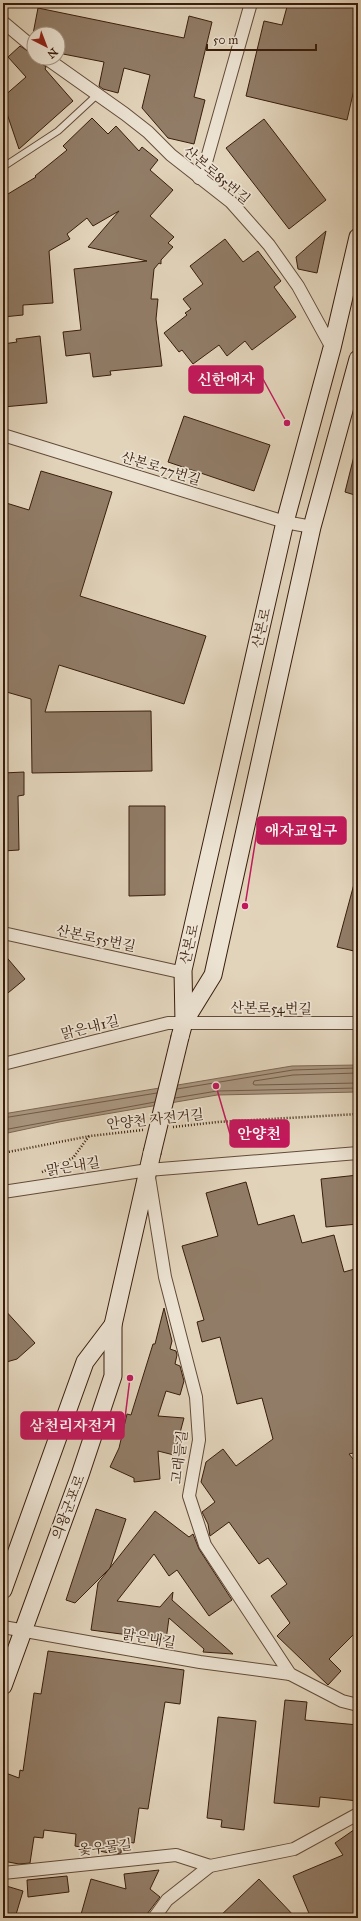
<svg xmlns="http://www.w3.org/2000/svg" width="361" height="1921" font-family="'IM FELL Great Primer','Noto Serif KR',serif">
<rect width="100%" height="100%" fill="#e2d4bb"/>
<filter id="stains"><feTurbulence type="fractalNoise" baseFrequency=".005" numOctaves="4"/><feColorMatrix values="0 0 0 0 .2 0 0 0 0 .09 0 0 0 0 .02 0 0 0 .5 -.17"/></filter>
<radialGradient id="worn" r=".72"><stop offset=".6" stop-color="#630" stop-opacity="0"/><stop offset="1" stop-color="#630" stop-opacity=".3"/></radialGradient>
<!-- water -->
<polygon fill="#a99680" stroke="#7c6652" points="358,1065 358,1092 217,1095 59,1122 3,1134 3,1114 292,1066"/>
<g fill="none" stroke-linecap="round" stroke-linejoin="round">
<!-- shore -->
<g stroke="#715a46" stroke-width="1">
<polyline points="358,1073 293,1075 254,1081 253,1084 255,1085 358,1083"/>
<polyline points="177,1089 293,1070 358,1068"/>
<polyline points="175,1098 217,1091 358,1088"/>
<polyline points="3,1118 157,1093"/>
<polyline points="3,1130 155,1102"/>
</g>
</g>
<!-- building -->
<g fill="#917c67" stroke="#391d0c">
<polygon points="288,3 358,3 358,72 347,120 246,96 264,21 282,25"/>
<polygon points="38,8 184,38 189,16 212,22 194,97 205,100 194,144 168,138 142,108 150,75 124,68 118,93 103,89 99,86 104,62 58,53 58,34 33,34"/>
<polygon points="20,46 34,55 34,58 39,58 39,61 46,67 45,69 73,101 19,149 3,102 3,97 26,77 8,57"/>
<polygon points="92,118 108,134 116,126 139,151 142,147 158,160 150,170 173,190 150,216 174,237 168,243 173,247 161,260 161,264 159,263 154,269 151,299 158,299 156,319 162,366 110,371 111,375 93,377 90,353 66,356 63,332 81,330 74,269 147,261 88,247 119,211 93,226 87,218 67,234 70,239 49,251 53,303 23,305 23,315 3,317 3,197 36,177 35,176 67,150 63,146"/>
<polygon points="264,119 326,200 289,229 226,148"/>
<polygon points="326,231 317,273 298,269 296,257"/>
<polygon points="225,239 243,262 258,251 281,281 274,287 296,317 252,350 245,341 227,356 219,345 193,364 182,350 179,352 164,333 187,315 185,313 191,309 183,299 203,284 190,266"/>
<polygon points="40,336 47,403 3,407 3,344 17,342 16,339"/>
<polygon points="184,416 270,445 254,491 168,462"/>
<polygon points="354,456 358,456 358,496 345,492"/>
<polygon points="41,471 112,492 80,596 206,636 184,704 59,665 45,712 151,711 152,771 32,773 31,699 3,691 3,502 29,510"/>
<polygon points="24,772 24,795 18,796 19,850 3,851 3,773"/>
<polygon points="129,806 165,806 165,895 129,896"/>
<polygon points="354,884 358,884 358,952 337,947"/>
<polygon points="3,953 25,979 3,997"/>
<polygon points="358,1175 358,1224 326,1227 321,1179"/>
<polygon points="246,1182 258,1225 294,1215 302,1243 334,1235 344,1272 358,1268 358,1452 349,1454 358,1465 358,1630 329,1659 341,1671 328,1685 277,1636 290,1623 271,1596 287,1584 268,1558 259,1564 229,1522 210,1536 208,1524 202,1512 215,1502 201,1482 206,1462 223,1449 236,1466 273,1439 262,1398 237,1404 220,1337 202,1342 197,1322 204,1320 182,1246 218,1236 206,1193"/>
<polygon points="3,1308 35,1343 17,1359 3,1363"/>
<polygon points="164,1308 172,1341 170,1349 176,1351 177,1355 175,1364 180,1366 184,1381 180,1395 166,1391 158,1416 184,1418 174,1455 158,1451 160,1479 134,1482 134,1478 110,1467 119,1448 127,1414 131,1415 153,1344 155,1344"/>
<polygon points="96,1509 126,1519 110,1568 75,1603 66,1600"/>
<polygon points="155,1511 189,1537 193,1534 199,1549 232,1600 209,1616 177,1570 169,1576 154,1554 117,1601 160,1607 173,1592 172,1600 233,1654 203,1652 204,1649 169,1618 166,1640 91,1630 98,1583"/>
<polygon points="48,1651 184,1670 180,1704 165,1702 148,1809 139,1808 134,1843 122,1841 121,1853 114,1854 75,1846 76,1834 44,1830 43,1838 34,1837 30,1863 19,1864 3,1861 3,1772 19,1778 20,1770 23,1771 34,1693 41,1694"/>
<polygon points="285,1700 307,1702 305,1720 358,1725 358,1801 320,1797 319,1807 274,1803"/>
<polygon points="218,1717 256,1721 244,1830 221,1827 222,1820 207,1818"/>
<polygon points="358,1827 358,1918 311,1918 293,1876 343,1855 335,1843"/>
<polygon points="159,1870 150,1889 160,1897 144,1918 80,1918 91,1879 126,1889 124,1874"/>
<polygon points="67,1876 69,1892 28,1897 27,1880"/>
<polygon points="259,1879 296,1918 218,1918"/>
<polygon points="3,1885 23,1891 15,1918 3,1918"/>
</g>
<g fill="none" stroke-linecap="round" stroke-linejoin="round">
<defs>
<polyline id="lane" points="3,167 58,131 98,94"/>
<g id="street">
<polyline points="3,22 34,48"/>
<polyline points="46,58 125,114 148,132 171,155 231,202 269,245 298,286 332,348"/>
<polyline points="199,178 206,162 251,3"/>
<polyline points="3,435 285,522 312,527"/>
<polyline points="3,933 175,971 183,970"/>
<polyline points="3,1064 168,1023 358,1023"/>
<polyline points="149,1177 165,1277 196,1397 199,1440 189,1496 205,1545 290,1674 342,1701 358,1705"/>
<polyline points="3,1192 148,1170 358,1153"/>
<polyline points="3,1627 200,1662 290,1674"/>
<polyline points="3,1873 176,1855 210,1866"/>
<polyline points="154,1918 167,1900 210,1866 294,1849 358,1814"/>
</g>
<g id="secondary">
<polyline points="184,1022 213,975 312,527 358,359"/>
<polyline points="180,1037 184,1022 183,970 285,522 332,348 358,237"/>
<polyline points="3,1590 85,1362 113,1325"/>
<polyline points="3,1686 80,1475 113,1376 113,1325 152,1153"/>
</g>
</defs>
<!-- lane casing -->
<use href="#lane" stroke="#634b38" stroke-width="8"/>
<!-- street casing -->
<use href="#street" stroke="#634b38" stroke-width="14"/>
<!-- secondary casing -->
<use href="#secondary" stroke="#391d0c" stroke-width="19"/>
<!-- path -->
<g stroke="#391d0c" stroke-width="2.5" stroke-dasharray="1 2" stroke-linecap="butt">
<polyline points="173,1127 218,1122 358,1114"/>
<polyline points="3,1153 90,1136 143,1130"/>
<polyline points="42,1172 73,1158 89,1136"/>
</g>
<!-- lane -->
<use href="#lane" stroke="#ece3d3" stroke-width="6"/>
<!-- street -->
<use href="#street" stroke="#ece3d3" stroke-width="12"/>
<!-- secondary -->
<use href="#secondary" stroke="#ece3d3" stroke-width="17"/>
<defs>
<polyline id="secondary-bridge" points="152,1153 180,1037"/>
</defs>
<!-- secondary-bridge casing -->
<use href="#secondary-bridge" stroke="#391d0c" stroke-width="19" stroke-linecap="butt"/>
<!-- secondary-bridge -->
<use href="#secondary-bridge" stroke="#ece3d3" stroke-width="17"/>
</g>
<g text-anchor="middle" stroke-width="3.5" stroke-linejoin="round" paint-order="stroke">
<!-- street labels -->
<g font-size="14" fill="#391d0c" stroke="#ece3d3">
<text transform="translate(217 175) rotate(40)" y="5">산본로85번길</text>
<text transform="translate(161 468) rotate(17)" y="5">산본로77번길</text>
<text transform="translate(261 628) rotate(-77)" y="5">산본로</text>
<text transform="translate(96 938) rotate(12)" y="5">산본로55번길</text>
<text transform="translate(189 944) rotate(-77)" y="5">산본로</text>
<text transform="translate(271 1008) rotate(1)" y="5">산본로54번길</text>
<text transform="translate(90 1027) rotate(-14)" y="5">맑은내1길</text>
<text transform="translate(155 1119) rotate(-6)" y="5">안양천 자전거길</text>
<text transform="translate(73 1166) rotate(-9)" y="5">맑은내길</text>
<text transform="translate(179 1457) rotate(-83)" y="5">고래들길</text>
<text transform="translate(68 1507) rotate(-69)" y="5">의왕군포로</text>
<text transform="translate(149 1638) rotate(10)" y="5">맑은내길</text>
<text transform="translate(105 1847) rotate(-6)" y="5">옻우물길</text>
</g>
</g>
<!-- callouts -->
<path fill="none" stroke="#c2185b" stroke-width="1.5" d="M287 423L263 379M245 906L257 831M216 1086L230 1134M130 1378L124 1426"/>
<g fill="#c2185b" stroke="#ece3d3" stroke-width="1.5">
<circle cx="287" cy="423" r="4"/>
<circle cx="245" cy="906" r="4"/>
<circle cx="216" cy="1086" r="4"/>
<circle cx="130" cy="1378" r="4"/>
</g>
<g fill="#c2185b" stroke="#c2185b" stroke-width="1.5">
<rect x="189" y="366" width="74" height="27" rx="4"/>
<rect x="257" y="817" width="89" height="27" rx="4"/>
<rect x="230" y="1120" width="59" height="27" rx="4"/>
<rect x="21" y="1412" width="103" height="27" rx="4"/>
</g>
<g font-size="15" text-anchor="middle" font-weight="bold" fill="#fff">
<text x="226" y="385">신한애자</text>
<text x="301" y="836">애자교입구</text>
<text x="259" y="1139">안양천</text>
<text x="73" y="1431">삼천리자전거</text>
</g>
<!-- margin -->
<rect width="361" height="1921" fill="none" stroke="#e2d4bb" stroke-width="16"/>
<rect x="4" y="4" width="353" height="1913" fill="none" stroke="#391d0c" stroke-width="2"/>
<rect x="8" y="8" width="345" height="1905" fill="none" stroke="#391d0c"/>
<!-- north arrow -->
<g transform="translate(46 46) rotate(138)"><circle r="19" fill="#ece3d3" stroke="#a49483"/>
<path d="M0-3L7 15L0 10L-7 15Z" fill="#8f2418"/>
<text y="-6" font-size="11" font-weight="bold" text-anchor="middle" fill="#391d0c">N</text>
</g>
<!-- scale -->
<path d="M207 44v6h109v-6" fill="none" stroke="#391d0c" stroke-width="2"/>
<text x="213" y="44" font-size="12" fill="#391d0c" stroke="#ece3d3" stroke-width="3" paint-order="stroke">50 m</text>
<rect width="100%" height="100%" filter="url(#stains)"/>
<rect width="100%" height="100%" fill="url(#worn)"/>
</svg>
